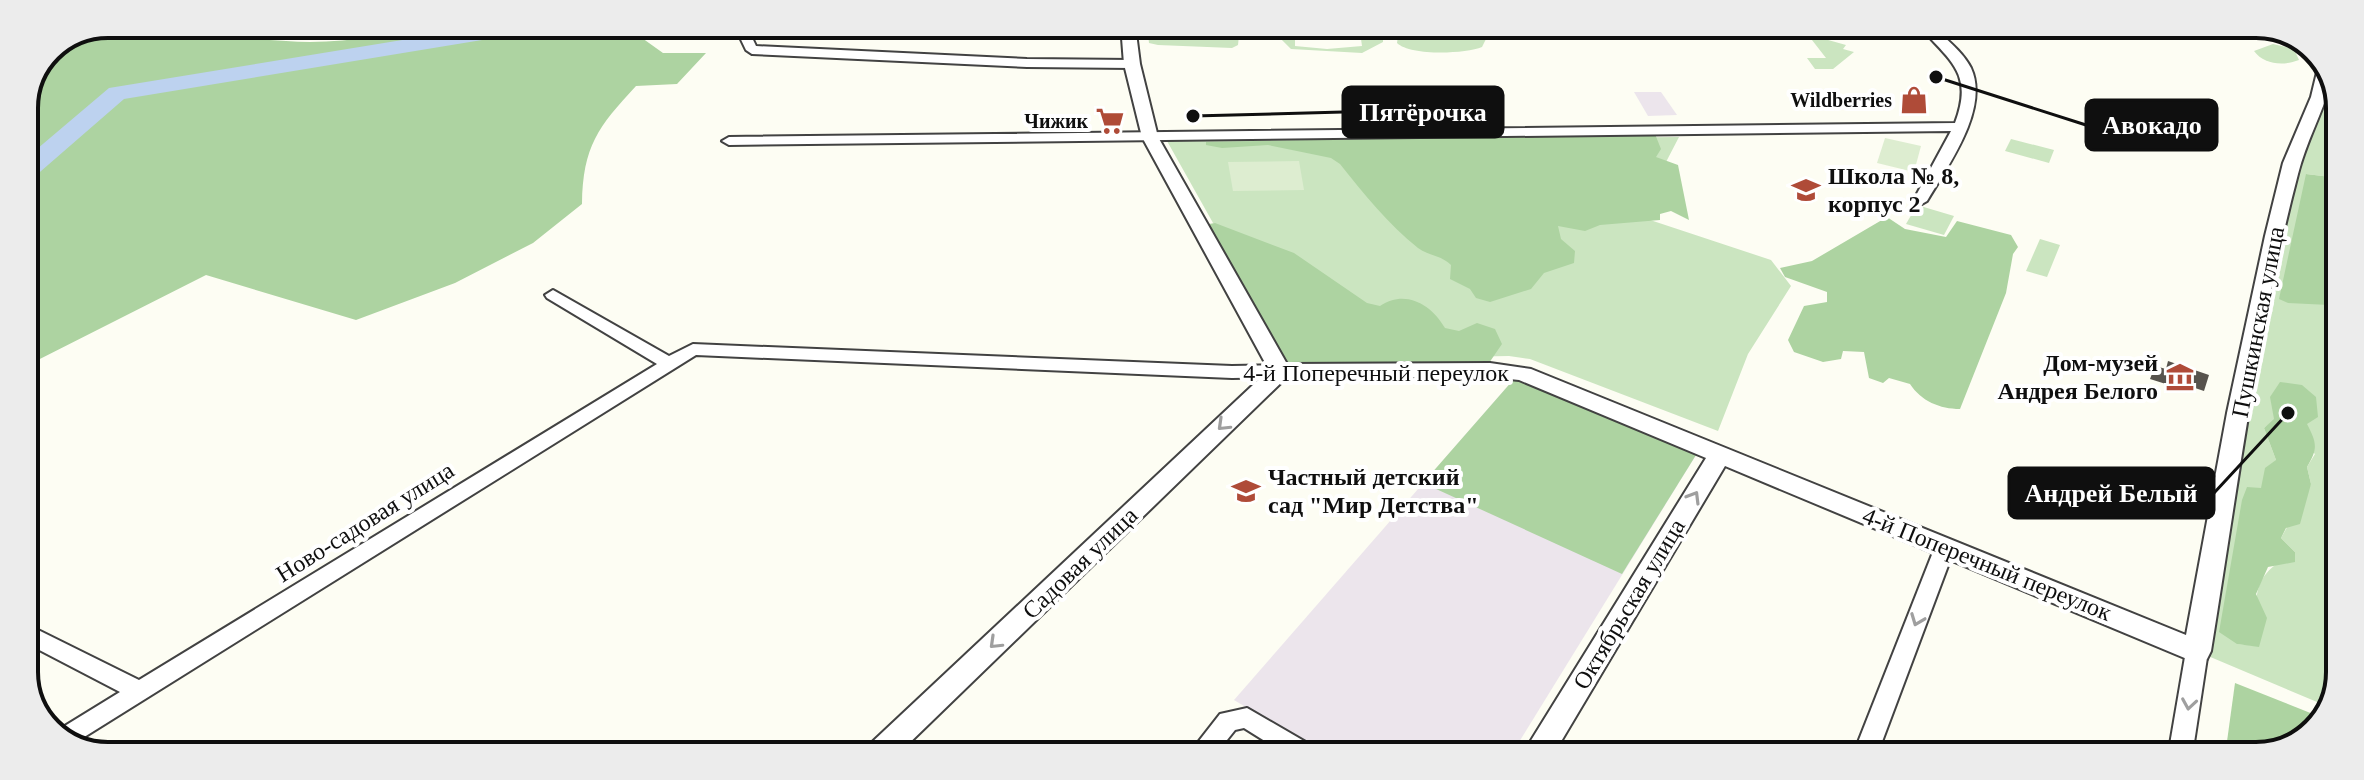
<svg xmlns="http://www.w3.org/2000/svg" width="2364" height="780" font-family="'Times New Roman',serif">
<rect width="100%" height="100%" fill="#fdfdf3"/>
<!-- industrial -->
<g fill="#ece5ec">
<polygon points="1634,92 1661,92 1677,115 1648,116"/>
<polygon points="1514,379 1696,455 1511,755 1326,755 1234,700"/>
</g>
<!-- green -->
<g fill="#cbe5c0" fill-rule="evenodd">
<polygon points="1147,25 1183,25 1183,29 1208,29 1210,26 1240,26 1238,45 1232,48 1158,45 1149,43"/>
<path d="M1290,26L1383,30V42L1362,53L1291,49L1281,39L1283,28ZM1295,33L1356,36L1361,39L1362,46L1327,49L1295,46Z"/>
<path d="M1402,26H1425V32H1449L1450,28L1483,32L1486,39L1482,47C1465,54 1410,56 1397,43L1399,29Z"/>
<polygon points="1792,27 1822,35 1821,38 1846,45 1843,49 1854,52 1833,69 1815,69 1807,58 1826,58 1812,40 1792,40 1785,32"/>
<path d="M2273,44L2294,49L2299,60C2284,66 2264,65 2254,51Z"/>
<path d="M2331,82L2340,102L2337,694L2329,707L2208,656L2260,355L2297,172L2330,92ZM2306,174L2339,178L2330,265ZM2274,420L2315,454L2307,467L2311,484L2281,538L2295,552C2247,578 2256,597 2259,646L2237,644L2276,460L2264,428Z"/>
<polygon points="1679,137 1638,216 1771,260 1791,286 1748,354 1718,431 1530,359 1509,356 1290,360 1167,141"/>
<polygon points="2011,139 2054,150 2049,163 2005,151"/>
<polygon points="1917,205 1954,216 1944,235 1906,224"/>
<polygon points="2040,239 2060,245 2047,277 2026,271"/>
</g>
<!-- forest -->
<g fill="#add3a1">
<path d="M439,24L655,25L642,38L663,53H706L677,84L636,86C598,127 583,146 582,204L533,243L455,283L356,320L206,275L24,367V108L41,67L47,65L43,62L49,48C129,15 203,36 286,41C338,45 388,35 439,24Z"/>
<path d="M1655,134L1661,149L1656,157L1678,165L1689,220L1671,211L1660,214V220L1600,225L1585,231L1558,226L1561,239L1575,251L1574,263L1544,273L1531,289L1490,302L1476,298L1470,289L1450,279L1451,265C1441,255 1429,256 1418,248C1388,224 1364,194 1340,164L1331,158L1268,145L1222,148L1206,145V142Z"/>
<polygon points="2306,174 2339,178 2337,251 2330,265 2334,275 2329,305 2288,303 2279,299"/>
<path d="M1887,217L1905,229L1946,237L1957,221L2011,235L2018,247L2013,254L2006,293L1960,409C1940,409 1921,401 1910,384L1889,378L1883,383L1869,378L1864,352L1843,351L1841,359L1823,362L1794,352L1788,340L1804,306L1827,302V292L1785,277L1780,268L1812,261Z"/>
<path d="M1215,223L1294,253L1367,303L1380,306C1405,289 1431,304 1445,328L1459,331L1477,323L1495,329L1502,344L1489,363L1288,365L1209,224Z"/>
<polygon points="1514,379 1696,455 1622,574 1423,483"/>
<path d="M2280,382L2302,385L2316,397L2318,417L2307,424C2317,443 2318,449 2307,467L2311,484L2300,524L2286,528L2281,538L2295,552V562L2268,567L2256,594L2267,618L2259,647L2237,644L2219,632L2242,500L2247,487L2261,488L2265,468L2276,460L2264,428L2274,419L2270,397Z"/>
<path d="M2235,683L2318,716C2315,750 2252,756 2225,756Z"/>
</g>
<!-- pitch -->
<g fill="#ddedd0">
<polygon points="1885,138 1921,146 1914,172 1877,163"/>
<polygon points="1299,161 1304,190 1233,191 1228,162"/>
</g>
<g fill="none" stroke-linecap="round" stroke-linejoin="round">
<!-- river -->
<polygon fill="#bdd2ef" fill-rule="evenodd" points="494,25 530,25 527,30 482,40 124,99 33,178 24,181 24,160 109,88"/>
</g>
<!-- building -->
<polygon fill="#57534d" points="2168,361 2209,375 2204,391 2171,380 2169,385 2150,379 2155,366 2166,369"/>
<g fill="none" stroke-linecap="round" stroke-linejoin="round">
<defs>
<g id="minor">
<polygon points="734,25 746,25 756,46 1027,59 1132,60 1138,64 1132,68 1027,67 752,54 746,50"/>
<path d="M1920,27H1933C1946,39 1963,52 1971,68C1990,109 1947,167 1927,201L1920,205L1913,201L1951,131L729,145L722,141L729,137L1955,123C1974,73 1950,61 1920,27Z"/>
<polygon points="553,290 669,356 693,344 1232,366 1280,365 1289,371 1280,377 1232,378 696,355 73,744 55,732 120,692 24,642 24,623 139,680 657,364 547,298 545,295"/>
<polygon points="1945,539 1952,542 1955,547 1877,755 1853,755 1935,547 1938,542"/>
<polygon points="2197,642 2205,645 2208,651 2192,756 2168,756 2186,651 2189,645"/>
<polygon points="1247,708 1316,748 1320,755 1287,755 1244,728 1235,730 1215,755 1188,755 1220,714"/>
</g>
<path id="tertiary" d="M1121,25H1135L1140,64L1158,137L1287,364L1490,363L1531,369L2186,635L2227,413L2265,236L2283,163L2311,97L2318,68L2324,64L2331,83C2322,114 2306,142 2298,174C2257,330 2237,492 2211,651L2207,659L2197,662L2187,659L1725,466L1553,755H1522L1706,458L1519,380L1490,377L1286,378L898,754H864L869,745L1269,370L1142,137L1124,64Z"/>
</defs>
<!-- minor casing -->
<use href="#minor" stroke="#424242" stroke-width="4"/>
<!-- tertiary casing -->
<use href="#tertiary" stroke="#424242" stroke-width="4"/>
<!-- minor -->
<use href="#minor" fill="#fff" fill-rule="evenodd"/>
<!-- tertiary -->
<use href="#tertiary" fill="#fff" fill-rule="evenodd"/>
</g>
<!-- one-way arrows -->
<defs><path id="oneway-chevron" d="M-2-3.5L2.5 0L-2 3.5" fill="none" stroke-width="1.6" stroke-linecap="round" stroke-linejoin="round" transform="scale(2)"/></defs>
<g stroke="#9f9f9f">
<use href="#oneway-chevron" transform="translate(1223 425) rotate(136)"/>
<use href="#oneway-chevron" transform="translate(1694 497) rotate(-59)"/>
<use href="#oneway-chevron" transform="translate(1917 620) rotate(111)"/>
<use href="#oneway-chevron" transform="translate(995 643) rotate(136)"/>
<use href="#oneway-chevron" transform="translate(2189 704) rotate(99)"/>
</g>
<!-- icons -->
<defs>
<symbol id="shop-bare" viewBox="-9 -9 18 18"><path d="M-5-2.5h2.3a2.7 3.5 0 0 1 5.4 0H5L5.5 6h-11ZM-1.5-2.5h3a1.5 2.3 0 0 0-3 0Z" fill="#af4b38" stroke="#fff" stroke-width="2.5" paint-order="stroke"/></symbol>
<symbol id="supermarket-bare" viewBox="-9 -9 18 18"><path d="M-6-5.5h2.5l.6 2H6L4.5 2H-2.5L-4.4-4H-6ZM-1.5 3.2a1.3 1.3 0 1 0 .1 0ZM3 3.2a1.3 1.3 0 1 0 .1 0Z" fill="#af4b38" stroke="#fff" stroke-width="2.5" paint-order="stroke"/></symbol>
<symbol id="school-bare" viewBox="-9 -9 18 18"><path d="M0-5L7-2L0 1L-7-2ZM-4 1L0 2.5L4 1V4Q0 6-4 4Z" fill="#af4b38" stroke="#fff" stroke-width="2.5" paint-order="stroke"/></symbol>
<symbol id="museum-bare" viewBox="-9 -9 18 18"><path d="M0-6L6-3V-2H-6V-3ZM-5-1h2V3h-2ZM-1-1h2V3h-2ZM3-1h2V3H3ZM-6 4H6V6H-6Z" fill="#af4b38" stroke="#fff" stroke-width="2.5" paint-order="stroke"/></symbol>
</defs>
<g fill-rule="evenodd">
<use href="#shop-bare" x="1894" y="80" width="40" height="40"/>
<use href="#supermarket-bare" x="1090" y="101" width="40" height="40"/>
<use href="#school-bare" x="1786" y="170" width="40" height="40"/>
<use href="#museum-bare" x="2160" y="357" width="40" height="40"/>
<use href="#school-bare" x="1226" y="471" width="40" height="40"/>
</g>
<g text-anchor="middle" stroke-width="8" stroke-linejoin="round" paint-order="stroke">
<!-- far-poi labels -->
<g font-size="20" font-weight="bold" fill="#0f0f0f" stroke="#fff" text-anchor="end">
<text x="1892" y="107">Wildberries</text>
<text x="1088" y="128">Чижик</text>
</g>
<!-- poi labels -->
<g font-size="24" font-weight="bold" fill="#0f0f0f" stroke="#fff" text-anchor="start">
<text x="1828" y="184">Школа № 8,<tspan x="1828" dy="28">корпус 2</tspan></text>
<text x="2158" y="371" text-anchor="end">Дом-музей<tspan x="2158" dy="28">Андрея Белого</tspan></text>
<text x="1268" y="485">Частный детский<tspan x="1268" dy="28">сад "Мир Детства"</tspan></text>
</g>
<!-- street labels -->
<g font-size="24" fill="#0f0f0f" stroke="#fff">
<text transform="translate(2258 322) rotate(-79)" y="8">Пушкинская улица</text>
<text x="1376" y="381">4-й Поперечный переулок</text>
<text transform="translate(365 522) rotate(-32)" y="8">Ново-садовая улица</text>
<text transform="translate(1080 563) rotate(-44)" y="8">Садовая улица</text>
<text transform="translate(1987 564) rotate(22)" y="8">4-й Поперечный переулок</text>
<text transform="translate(1629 604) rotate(-59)" y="8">Октябрьская улица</text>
</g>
</g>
<!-- crop -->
<path d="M0 0H2364V780H0ZM108 38H2256A70 70 0 0 1 2326 108V672A70 70 0 0 1 2256 742H108A70 70 0 0 1 38 672V108A70 70 0 0 1 108 38Z" fill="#ececec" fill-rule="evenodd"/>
<path fill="none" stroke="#0f0f0f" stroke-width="4" d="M108 38H2256A70 70 0 0 1 2326 108V672A70 70 0 0 1 2256 742H108A70 70 0 0 1 38 672V108A70 70 0 0 1 108 38Z"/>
<!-- callouts -->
<path fill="none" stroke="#0f0f0f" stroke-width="3" d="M1193 116L1343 112M1936 77L2086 125M2288 413L2214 493"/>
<g fill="#0f0f0f" stroke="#fff" stroke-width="3">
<circle cx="1193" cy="116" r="8"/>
<circle cx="1936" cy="77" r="8"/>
<circle cx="2288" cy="413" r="8"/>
</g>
<g fill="#0f0f0f" stroke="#0f0f0f" stroke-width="3">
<rect x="1343" y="87" width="160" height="50" rx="8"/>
<rect x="2086" y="100" width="131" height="50" rx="8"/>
<rect x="2009" y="468" width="205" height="50" rx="8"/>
</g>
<g font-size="26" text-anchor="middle" font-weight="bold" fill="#fff">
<text x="1423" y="121">Пятёрочка</text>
<text x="2152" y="134">Авокадо</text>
<text x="2111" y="502">Андрей Белый</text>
</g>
</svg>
